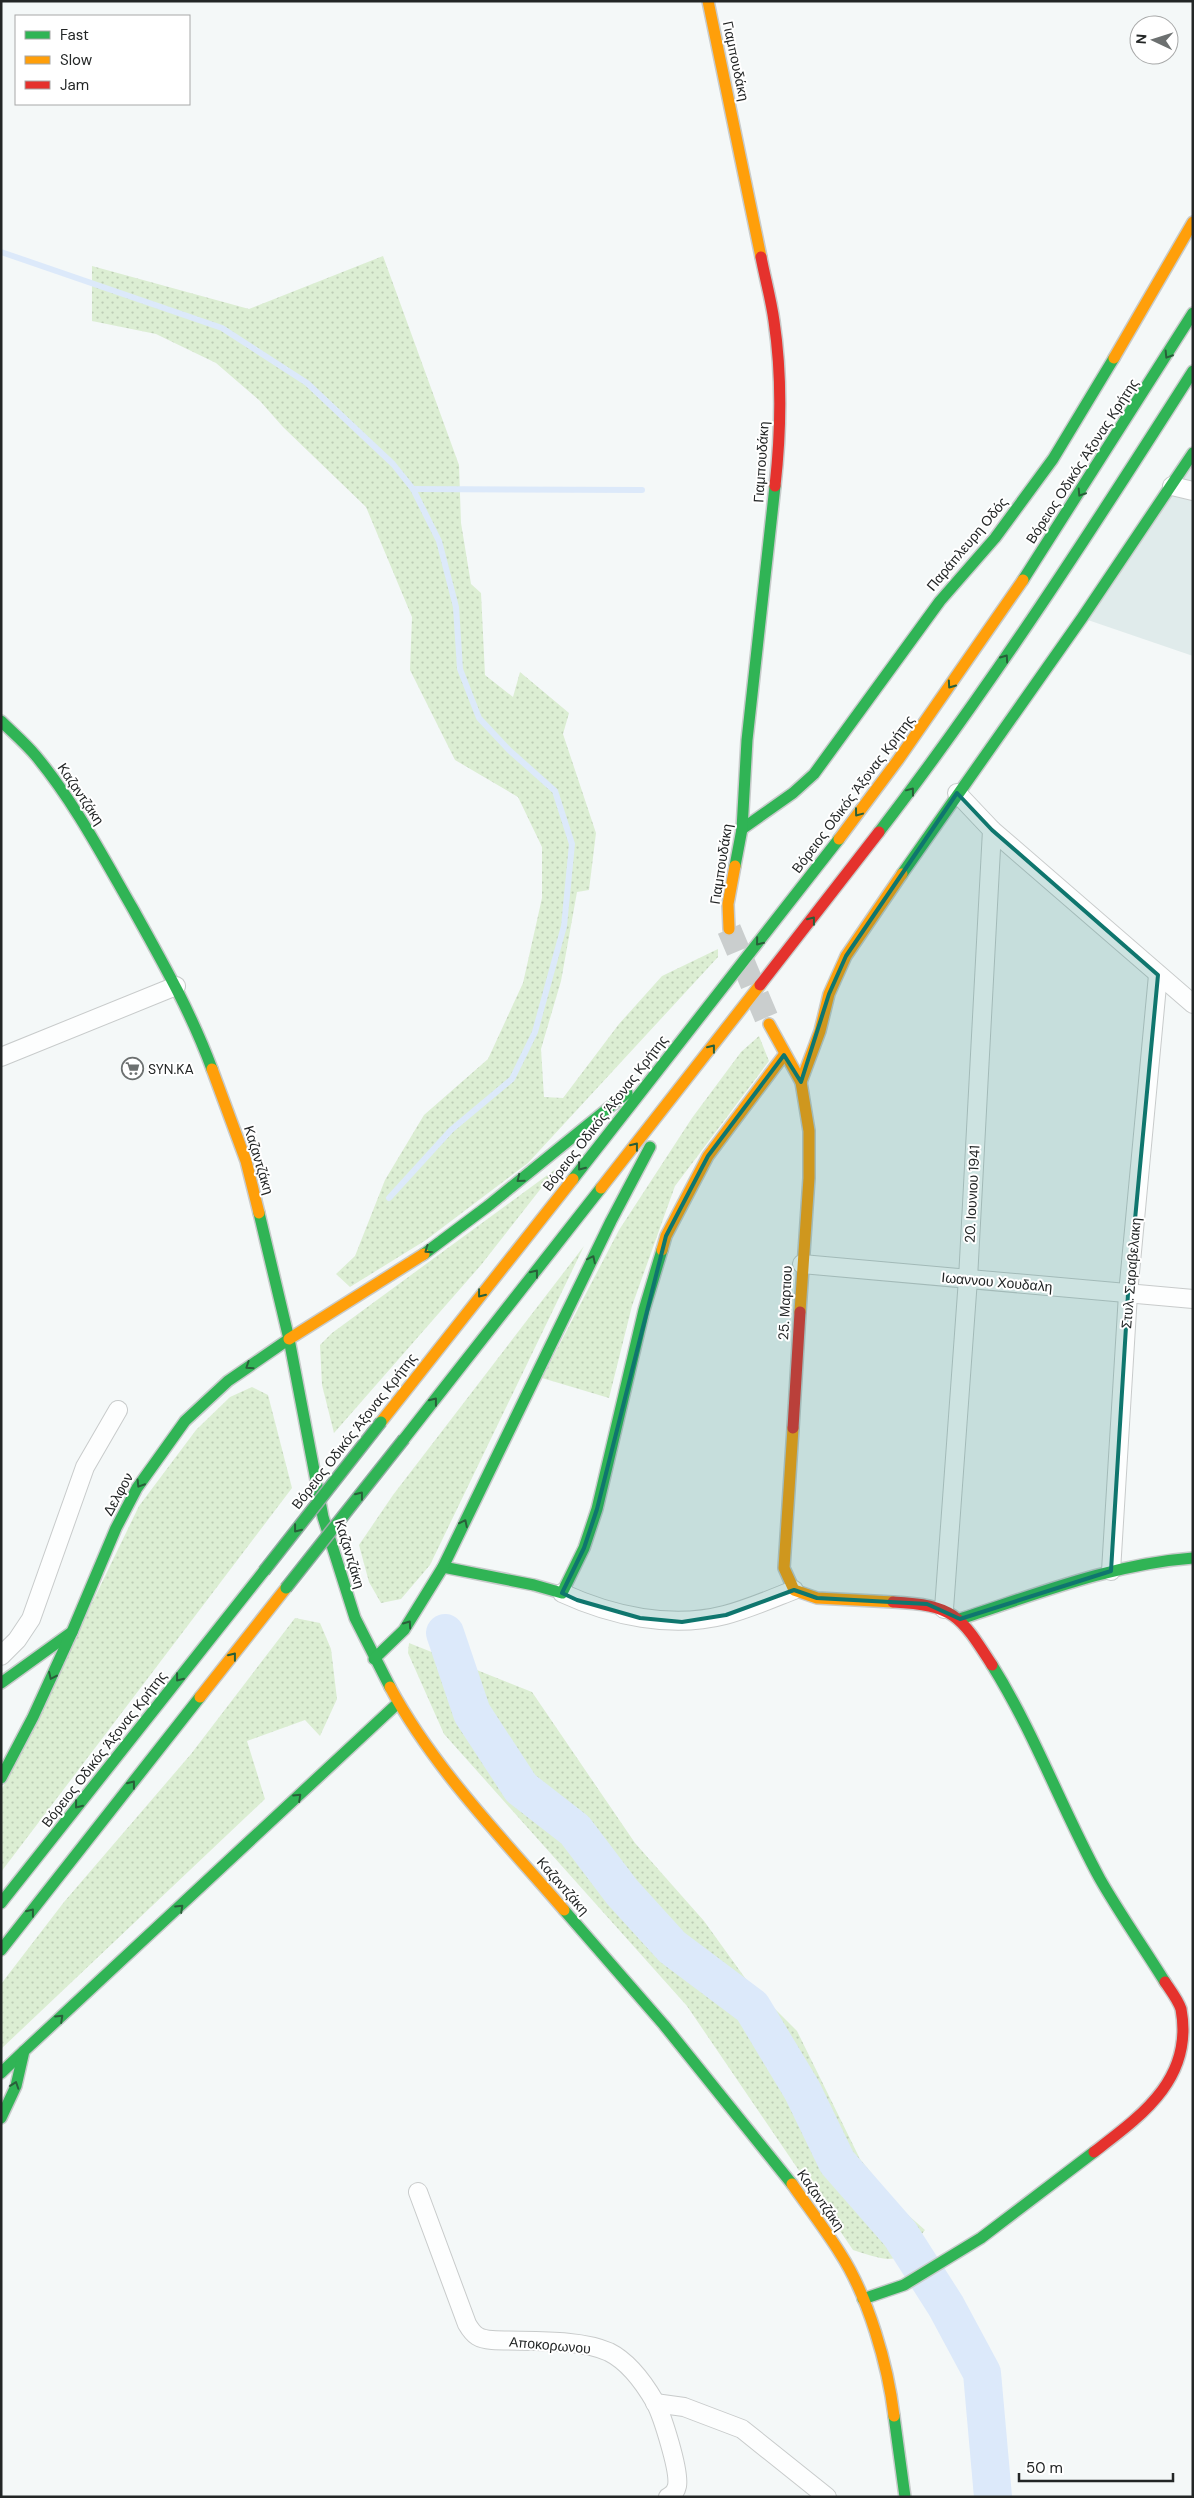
<svg xmlns="http://www.w3.org/2000/svg" width="1194" height="2498" font-family="'DM Sans',sans-serif">
<defs>
<pattern id="grass-dots" width="8" height="8" patternUnits="userSpaceOnUse" patternTransform="scale(1.25)"><rect width="8" height="8" fill="#dceed3"/><path d="M2 2h.1M6 6h.1" fill="none" stroke="#bcccb5" stroke-width="1.8" stroke-linecap="round"/></pattern>
</defs>
<rect width="100%" height="100%" fill="#f4f8f8"/>
<!-- built -->
<polygon fill="#e0ebeb" points="1193,453 1193,656 1082,618"/>
<!-- grass -->
<g fill="url(#grass-dots)">
<polygon points="383,256 459,465 461,523 471,584 481,593 485,675 513,697 520,672 569,713 563,734 596,833 589,890 577,892 561,981 541,1049 544,1097 563,1098 619,1024 662,976 718,949 718,957 528,1163 426,1240 350,1287 336,1274 355,1256 385,1180 424,1115 488,1059 523,983 542,898 542,847 518,797 455,760 410,670 412,617 366,507 283,427 260,401 216,363 156,334 92,321 92,266 249,309"/>
<polygon points="759,1036 769,1061 675,1186 632,1306 609,1398 542,1378 619,1230 692,1118 741,1052"/>
<polygon points="557,1168 481,1265 334,1433 322,1385 320,1345 332,1333"/>
<polygon points="584,1246 430,1565 401,1599 381,1603 369,1582 359,1545 393,1495"/>
<polygon points="252,1387 268,1395 292,1488 1,1872 1,1791 139,1506 196,1430 230,1397"/>
<polygon points="295,1618 320,1623 331,1649 337,1699 320,1736 305,1720 247,1741 265,1799 1,2049 1,1984 64,1902 191,1754"/>
<path d="M409,1643L532,1692L635,1843L704,1921L748,1982L797,2031L860,2159L899,2207L925,2230C897,2266 895,2263 853,2250L687,2006L444,1734L408,1653Z"/>
</g>
<g fill="none" stroke-linecap="round" stroke-linejoin="round">
<!-- stream -->
<g stroke="#dce9fa" stroke-width="6">
<polyline points="1,252 222,328 307,383 393,464 413,489 439,541 456,607 460,669 479,718 509,750 555,791 572,844 564,926 535,1032 512,1079 451,1130 389,1198"/>
<polyline points="413,489 642,490"/>
</g>
<!-- river -->
<polyline stroke="#dce9fa" stroke-width="38" points="445,1633 472,1713 521,1788 575,1830 622,1892 672,1947 752,2007 802,2090 837,2162 900,2234 946,2306 982,2373 993,2497"/>
<!-- secondary-tunnel -->
<polyline stroke="#cacece" stroke-width="24" stroke-dasharray="24 12" stroke-linecap="butt" points="729,929 769,1024"/>
<defs>
<g id="street">
<polyline points="1172,486 1193,491"/>
<polyline points="992,830 1193,1004"/>
<polyline points="1,1057 176,986"/>
<polyline points="802,1264 1193,1299"/>
<polyline points="1111,1571 1128,1294 1158,975"/>
<path d="M562,1593C612,1616 671,1629 725,1615C748,1609 771,1599 794,1590"/>
<polyline points="944,1609 968,1279 992,830 957,793"/>
<polyline points="1,1656 17,1640 31,1619 85,1467 118,1410"/>
<path d="M418,2192L467,2324C474,2336 479,2339 492,2340C527,2342 578,2338 609,2352C629,2362 644,2383 655,2402C662,2415 680,2471 677,2486C676,2491 673,2495 668,2497"/>
<polyline points="655,2403 684,2407 742,2429 827,2497"/>
</g>
<g id="fast">
<polyline points="1023,580 1193,313"/>
<path d="M1,721C12,732 25,743 36,756C75,803 103,857 133,909C162,961 191,1012 212,1069"/>
<polyline points="742,829 793,793 814,774 940,601 995,538 1053,459 1114,358"/>
<path d="M879,832C992,685 1093,528 1193,371"/>
<polyline points="735,866 742,829 747,740 775,486"/>
<polyline points="902,874 1082,618 1193,453"/>
<polyline points="573,1179 839,839"/>
<polyline points="259,1213 289,1339 323,1517 355,1618 390,1687"/>
<polyline points="424,1254 488,1206 627,1093"/>
<polyline points="404,1439 601,1188"/>
<polyline points="443,1567 534,1585 562,1593 584,1548 597,1509 644,1310 662,1250"/>
<path d="M960,1619C1037,1594 1112,1564 1193,1558"/>
<polyline points="374,1659 404,1630 443,1567 611,1221 650,1147"/>
<path d="M992,1665C1034,1732 1062,1809 1100,1879C1120,1914 1144,1948 1165,1982"/>
<polyline points="1,1683 72,1632 116,1528 137,1488 185,1421 228,1381 289,1339"/>
<polyline points="1,1778 33,1717 72,1632"/>
<polyline points="1,1903 264,1571"/>
<polyline points="564,1910 664,2025 792,2184"/>
<polyline points="1,1950 200,1697"/>
<polyline points="1,2073 24,2051"/>
<polyline points="1,2118 16,2086 24,2051 398,1703"/>
<polyline points="863,2299 904,2285 981,2238 1094,2152"/>
<polyline points="894,2416 905,2497"/>
</g>
<g id="slow">
<polyline points="708,1 761,257"/>
<polyline points="1114,358 1193,222"/>
<polyline points="839,839 898,760 1023,580"/>
<polyline points="729,929 728,904 735,866"/>
<polyline points="769,1024 801,1082 809,1131 809,1178 800,1312"/>
<polyline points="212,1069 246,1161 259,1213"/>
<polyline points="801,1082 820,1031 829,994 846,956 902,874"/>
<polyline points="601,1188 760,985"/>
<polyline points="662,1250 666,1236 708,1156 784,1055"/>
<polyline points="289,1339 424,1254"/>
<polyline points="381,1422 573,1179"/>
<polyline points="793,1428 784,1568 794,1590 817,1598 893,1602"/>
<path d="M390,1687C434,1769 504,1840 564,1910"/>
<polyline points="200,1697 286,1588"/>
<path d="M792,2184C808,2207 825,2229 840,2253C868,2296 888,2365 894,2416"/>
</g>
<g id="jam">
<path d="M761,257C765,278 771,299 774,321C782,375 781,432 775,486"/>
<polyline points="760,985 879,832"/>
<polyline points="793,1428 800,1312"/>
<path d="M893,1602C954,1605 960,1615 992,1665"/>
<path d="M1094,2152C1141,2116 1194,2079 1181,2009C1178,2000 1171,1991 1165,1982"/>
</g>
</defs>
<!-- street casing -->
<use href="#street" stroke="#c8cbcb" stroke-width="20"/>
<!-- fast casing -->
<use href="#fast" stroke="#c8cbcb" stroke-width="14"/>
<!-- slow casing -->
<use href="#slow" stroke="#c8cbcb" stroke-width="14"/>
<!-- jam casing -->
<use href="#jam" stroke="#c8cbcb" stroke-width="14"/>
<!-- street -->
<use href="#street" stroke="#fdfefe" stroke-width="18"/>
<!-- fast -->
<use href="#fast" stroke="#30b455" stroke-width="11"/>
<!-- slow -->
<use href="#slow" stroke="#ff9f0a" stroke-width="11"/>
<!-- jam -->
<use href="#jam" stroke="#e5322d" stroke-width="11"/>
<defs>
<g id="fast-bridge">
<polyline points="264,1571 381,1422"/>
<polyline points="286,1588 404,1439"/>
</g>
</defs>
<!-- fast-bridge casing -->
<use href="#fast-bridge" stroke="#98aca6" stroke-width="14" stroke-linecap="butt"/>
<!-- fast-bridge -->
<use href="#fast-bridge" stroke="#30b455" stroke-width="11"/>
</g>
<!-- one-way arrows -->
<defs><path id="oneway-chevron" d="M-2-3.5L2.5 0L-2 3.5" fill="none" stroke-width="1.6" stroke-linecap="round" stroke-linejoin="round" transform="scale(1.25)"/></defs>
<g stroke="#285f39">
<use href="#oneway-chevron" transform="translate(1168 355) rotate(122)"/>
<use href="#oneway-chevron" transform="translate(1081 493) rotate(123)"/>
<use href="#oneway-chevron" transform="translate(1005 658) rotate(-55)"/>
<use href="#oneway-chevron" transform="translate(951 685) rotate(125)"/>
<use href="#oneway-chevron" transform="translate(911 791) rotate(-53)"/>
<use href="#oneway-chevron" transform="translate(858 813) rotate(127)"/>
<use href="#oneway-chevron" transform="translate(812 920) rotate(-52)"/>
<use href="#oneway-chevron" transform="translate(759 942) rotate(129)"/>
<use href="#oneway-chevron" transform="translate(712 1048) rotate(-52)"/>
<use href="#oneway-chevron" transform="translate(635 1146) rotate(-52)"/>
<use href="#oneway-chevron" transform="translate(581 1167) rotate(128)"/>
<use href="#oneway-chevron" transform="translate(520 1179) rotate(141)"/>
<use href="#oneway-chevron" transform="translate(428 1250) rotate(145)"/>
<use href="#oneway-chevron" transform="translate(592 1259) rotate(-64)"/>
<use href="#oneway-chevron" transform="translate(535 1273) rotate(-52)"/>
<use href="#oneway-chevron" transform="translate(481 1294) rotate(128)"/>
<use href="#oneway-chevron" transform="translate(249 1366) rotate(146)"/>
<use href="#oneway-chevron" transform="translate(434 1401) rotate(-52)"/>
<use href="#oneway-chevron" transform="translate(140 1484) rotate(122)"/>
<use href="#oneway-chevron" transform="translate(360 1495) rotate(-52)"/>
<use href="#oneway-chevron" transform="translate(464 1523) rotate(-64)"/>
<use href="#oneway-chevron" transform="translate(297 1529) rotate(128)"/>
<use href="#oneway-chevron" transform="translate(408 1624) rotate(-55)"/>
<use href="#oneway-chevron" transform="translate(233 1656) rotate(-52)"/>
<use href="#oneway-chevron" transform="translate(52 1676) rotate(115)"/>
<use href="#oneway-chevron" transform="translate(179 1678) rotate(128)"/>
<use href="#oneway-chevron" transform="translate(132 1784) rotate(-52)"/>
<use href="#oneway-chevron" transform="translate(298 1797) rotate(-43)"/>
<use href="#oneway-chevron" transform="translate(78 1805) rotate(128)"/>
<use href="#oneway-chevron" transform="translate(180 1908) rotate(-43)"/>
<use href="#oneway-chevron" transform="translate(31 1912) rotate(-52)"/>
<use href="#oneway-chevron" transform="translate(60 2018) rotate(-43)"/>
<use href="#oneway-chevron" transform="translate(15 2085) rotate(-71)"/>
</g>
<!-- marked area -->
<path fill="#0f766e" fill-opacity="0.2" stroke="#0f766e" stroke-width="4" stroke-linejoin="round" d="M957,793L992,830L1158,975L1128,1294L1111,1571L960,1619L927,1604L817,1598L794,1590L726,1615L682,1622L640,1618L577,1600L562,1593L584,1548L597,1509L666,1236L708,1156L784,1055L801,1082L829,994L846,956Z"/>
<!-- icons -->
<defs>
<symbol id="supermarket-ring" viewBox="-11 -11 22 22"><circle r="9.5" fill="#fff" stroke="#6c7070" stroke-width="1.5"/><path d="M-6-5.5h2.5l.6 2H6L4.5 2H-2.5L-4.4-4H-6ZM-1.5 3.2a1.3 1.3 0 1 0 .1 0ZM3 3.2a1.3 1.3 0 1 0 .1 0Z" fill="#6c7070"/></symbol>
</defs>
<g fill-rule="evenodd">
<use href="#supermarket-ring" x="120" y="1056" width="25" height="25"/>
</g>
<g text-anchor="middle" stroke-width="4" stroke-linejoin="round" paint-order="stroke">
<!-- street labels -->
<g font-size="14" fill="#232626" stroke="#fff">
<text transform="translate(736 61) rotate(78)" y="5">Γιαμπουδάκη</text>
<text transform="translate(1082 461) rotate(-57)" y="5">Βόρειος Οδικός Άξονας Κρήτης</text>
<text transform="translate(761 462) rotate(-86)" y="5">Γιαμπουδάκη</text>
<text transform="translate(967 544) rotate(-50)" y="5">Παράπλευρη Οδός</text>
<text transform="translate(81 794) rotate(56)" y="5">Καζαντζάκη</text>
<text transform="translate(853 794) rotate(-53)" y="5">Βόρειος Οδικός Άξονας Κρήτης</text>
<text transform="translate(721 864) rotate(-81)" y="5">Γιαμπουδάκη</text>
<text transform="translate(605 1113) rotate(-52)" y="5">Βόρειος Οδικός Άξονας Κρήτης</text>
<text transform="translate(259 1160) rotate(73)" y="5">Καζαντζάκη</text>
<text transform="translate(972 1194) rotate(-87)" y="5">20. Ιουνιου 1941</text>
<text transform="translate(1131 1273) rotate(-85)" y="5">Στυλ. Σαραβελακη</text>
<text transform="translate(997 1282) rotate(5)" y="5">Ιωαννου Χουδαλη</text>
<text transform="translate(785 1303) rotate(-87)" y="5">25. Μαρτιου</text>
<text transform="translate(354 1431) rotate(-52)" y="5">Βόρειος Οδικός Άξονας Κρήτης</text>
<text transform="translate(118 1494) rotate(-61)" y="5">Δελφον</text>
<text transform="translate(350 1554) rotate(73)" y="5">Καζαντζάκη</text>
<text transform="translate(104 1749) rotate(-52)" y="5">Βόρειος Οδικός Άξονας Κρήτης</text>
<text transform="translate(563 1886) rotate(49)" y="5">Καζαντζάκη</text>
<text transform="translate(821 2200) rotate(55)" y="5">Καζαντζάκη</text>
<text transform="translate(550 2345) rotate(5)" y="5">Αποκορωνου</text>
</g>
<!-- poi labels -->
<g font-size="14" fill="#232626" stroke="#fff" text-anchor="start">
<text x="148" y="1074">SYN.KA</text>
</g>
</g>
<!-- border -->
<rect width="1194" height="2498" fill="none" stroke="#232626" stroke-width="5"/>
<!-- legend -->
<rect x="15" y="15" width="175" height="90" fill="#ffffff" stroke="#a7a8a8"/>
<rect x="25" y="31" width="25" height="8" fill="#30b455" stroke="#a7a8a8"/>
<text x="60" y="40" font-size="15" fill="#232626">Fast</text>
<rect x="25" y="56" width="25" height="8" fill="#ff9f0a" stroke="#a7a8a8"/>
<text x="60" y="65" font-size="15" fill="#232626">Slow</text>
<rect x="25" y="81" width="25" height="8" fill="#e5322d" stroke="#a7a8a8"/>
<text x="60" y="90" font-size="15" fill="#232626">Jam</text>
<!-- north arrow -->
<g transform="translate(1154 40) rotate(274)"><circle r="24" fill="#ffffff" stroke="#a7a8a8"/>
<path d="M0-4L9 19L0 12L-9 19Z" fill="#6c7070"/>
<text y="-8" font-size="14" font-weight="bold" text-anchor="middle" fill="#232626">N</text>
</g>
<!-- scale -->
<path d="M1019 2473v8h154v-8" fill="none" stroke="#232626" stroke-width="2.5"/>
<text x="1026" y="2473" font-size="15" fill="#232626" stroke="#ffffff" stroke-width="4" paint-order="stroke">50 m</text>
</svg>
